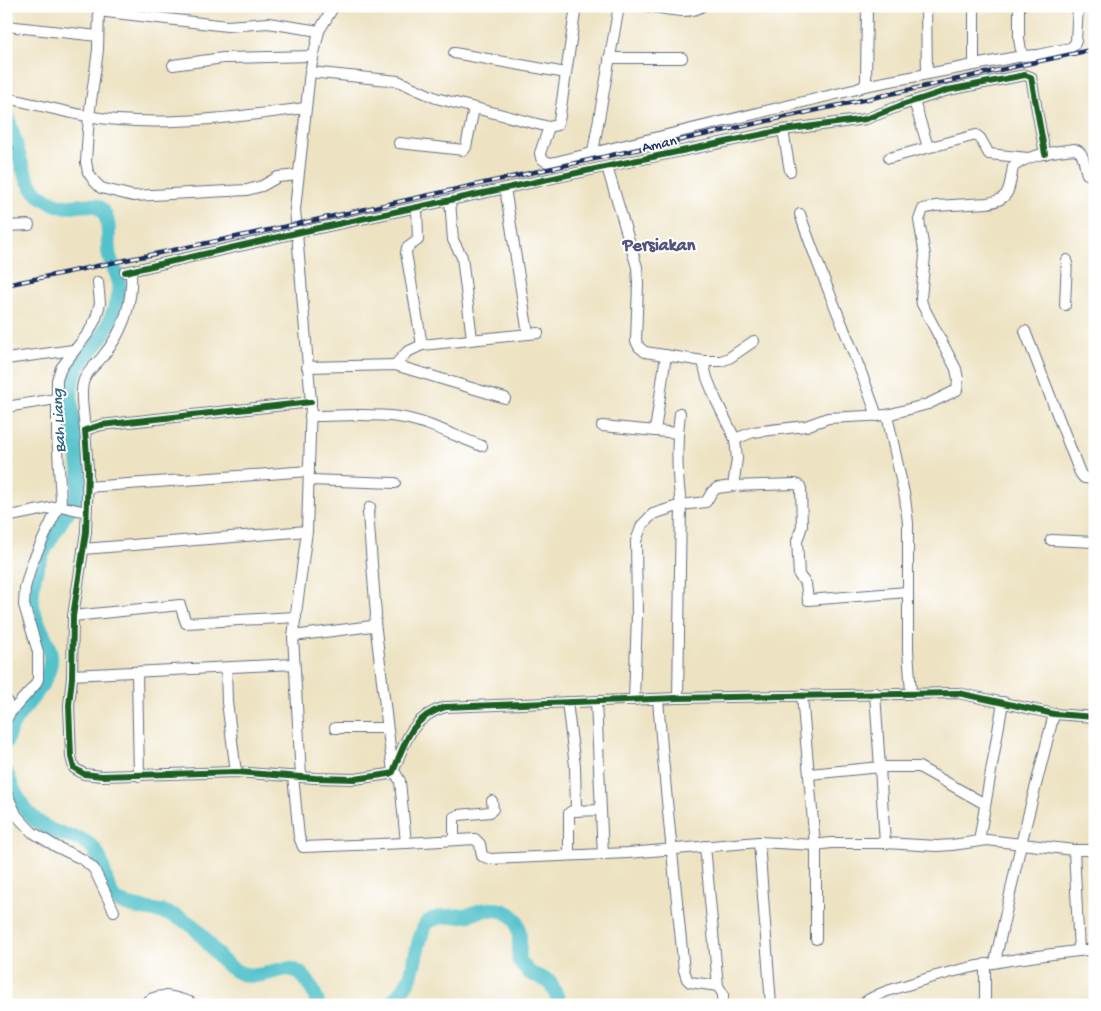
<svg xmlns="http://www.w3.org/2000/svg" width="1101" height="1011" font-family="'Gochi Hand',sans-serif">
<rect width="100%" height="100%" fill="#fff"/>
<filter id="ink" filterUnits="userSpaceOnUse"><feTurbulence type="fractalNoise" baseFrequency=".02" numOctaves="2"/><feDisplacementMap in="SourceGraphic" scale="10" xChannelSelector="R" yChannelSelector="G"/><feConvolveMatrix kernelMatrix="1 2 1 2 8 2 1 2 1" color-interpolation-filters="sRGB"/></filter>
<filter id="wash" filterUnits="userSpaceOnUse"><feTurbulence type="fractalNoise" baseFrequency=".0096" numOctaves="4" result="noise"/><feDisplacementMap in="SourceGraphic" scale="20" xChannelSelector="R" yChannelSelector="G"/><feGaussianBlur stdDeviation="1.12" result="paint"/><feColorMatrix in="noise" values="0 0 0 0 0 0 0 0 0 0 0 0 0 0 0 0 0 1.4 0 .05"/><feComposite in="paint" operator="in"/></filter>
<g filter="url(#wash)">
<rect width="100%" height="100%" fill="#ede3c3"/>
<g fill="none" stroke-linecap="round" stroke-linejoin="round">
<!-- river -->
<g stroke="#55c2cb" stroke-width="15">
<path d="M6,115C17,138 20,183 42,197C47,200 56,205 62,206C79,209 100,195 107,220C110,231 107,243 109,254C110,262 116,270 118,278C123,296 108,328 98,342C87,357 74,366 71,386C67,417 88,473 76,498C73,506 66,513 62,520C52,536 37,560 34,578C32,589 31,605 35,615C40,632 54,647 50,665C44,695 12,711 6,742"/>
<path d="M6,772C15,798 31,824 58,833C68,836 82,838 90,845C107,860 102,886 115,899C124,907 151,909 163,912C170,914 180,918 187,922C207,934 215,961 238,972C267,986 286,952 307,981C312,988 316,996 318,1005"/>
<path d="M388,1005C396,998 406,987 410,978C415,965 419,931 427,923C438,914 456,917 468,915C473,914 478,911 483,910C524,906 520,930 519,960L528,972L550,982L561,1005"/>
</g>
</g>
</g>
<g filter="url(#ink)">
<g fill="none" stroke-linecap="round" stroke-linejoin="round">
<defs>
<g id="minor">
<polyline points="99,6 98,50 89,116 86,162 88,172 94,181 101,188 133,196 247,190 262,186 278,177 298,175"/>
<path d="M647,6C663,8 688,16 702,6"/>
<polyline points="926,6 927,74"/>
<polyline points="1019,6 1019,39 1022,56 1038,55 1070,48 1074,45 1076,41 1078,6"/>
<polyline points="98,11 227,26 268,23 319,31"/>
<polyline points="6,26 98,36"/>
<polyline points="454,53 566,73"/>
<polyline points="609,58 682,58"/>
<polyline points="173,65 223,58 313,56"/>
<polyline points="974,65 974,7"/>
<polyline points="310,72 398,81 436,98 549,127 557,125 559,121 576,6"/>
<polyline points="864,86 1022,56"/>
<path d="M6,101L12,99C47,107 82,117 118,120C181,125 243,116 305,108"/>
<polyline points="914,101 928,147"/>
<polyline points="549,127 540,153 541,158 545,161 551,163 857,89 864,86 866,82 867,6"/>
<polyline points="783,130 790,171"/>
<polyline points="399,143 464,150 466,147 474,108"/>
<polyline points="6,149 8,149"/>
<polyline points="593,152 619,6"/>
<polyline points="889,158 976,135 980,138 989,154 1028,158"/>
<polyline points="607,167 637,267 638,284 636,341 639,347 645,352 703,361 721,361 729,358 754,341"/>
<polyline points="505,188 528,334"/>
<polyline points="450,200 453,240 462,257 472,339"/>
<polyline points="417,207 418,240 407,248 406,253 422,345"/>
<path d="M800,214C823,283 854,348 877,416"/>
<polyline points="6,226 29,225"/>
<polyline points="125,272 296,233 614,165 783,130 866,119 902,105 948,90 1025,75 1031,77 1045,154"/>
<polyline points="1065,305 1067,260"/>
<polyline points="1025,331 1080,473 1084,478 1095,479"/>
<polyline points="6,359 73,350"/>
<polyline points="703,361 707,378 716,400 735,439 737,459 733,486"/>
<polyline points="395,365 407,352 422,345 538,333"/>
<polyline points="307,367 395,365 505,398"/>
<path d="M311,402L101,425L85,430L88,470L86,532L73,616L72,678L69,705L71,757L74,768L84,774L102,776L236,772L315,778L355,779L389,774L393,772C405,742 411,717 445,707L678,698L958,693L1054,714L1095,717"/>
<polyline points="6,407 56,399"/>
<polyline points="887,415 905,498 908,523 908,650 911,693"/>
<path d="M310,416C340,416 369,413 398,417C424,420 457,437 482,446"/>
<polyline points="602,426 678,433"/>
<path d="M85,430C84,416 79,392 84,380C87,371 97,364 103,356C123,332 133,303 131,271"/>
<polyline points="655,431 666,355"/>
<path d="M735,439L753,432L806,426L828,418L887,415L928,404L957,390L958,379L956,369L922,304L921,298L925,256L919,220L923,209L935,206L987,203C1011,200 1009,188 1013,167C1029,154 1053,152 1074,149C1086,152 1083,165 1087,174L1095,177"/>
<polyline points="309,480 395,483"/>
<polyline points="87,487 309,471"/>
<polyline points="6,517 60,506 86,512"/>
<polyline points="1051,540 1095,542"/>
<polyline points="83,549 307,531"/>
<polyline points="73,616 180,605 186,623 296,617"/>
<polyline points="375,622 393,772 396,774 400,781 406,843 475,839 480,844 482,856 490,859 628,853 759,842 815,845 831,843 885,843 937,846 952,845 987,840 1074,850 1095,850"/>
<polyline points="293,636 372,626 375,622 376,615 368,513 370,507"/>
<polyline points="226,668 227,702 236,772"/>
<polyline points="137,672 139,776"/>
<polyline points="72,675 294,664"/>
<polyline points="875,693 885,843"/>
<polyline points="802,695 815,845"/>
<path d="M678,698L681,505C677,475 676,443 680,413"/>
<polyline points="6,699 10,713"/>
<path d="M658,699C665,790 675,880 684,970L687,979L690,982L718,986L723,994V1005"/>
<polyline points="634,700 637,615 636,541 642,525 653,514 681,505 706,502 712,492 717,488 733,486 796,484 800,486 801,489 802,526 797,541 799,575 806,584 808,600 907,592"/>
<polyline points="596,701 603,855"/>
<polyline points="567,702 575,766 576,811"/>
<polyline points="6,720 10,713 35,685 38,679 38,652 24,605 25,588 32,563 61,501 57,434 57,380 61,368 89,332 96,318 100,303 98,282"/>
<polyline points="335,728 387,728"/>
<polyline points="810,774 880,767 919,767 985,804"/>
<polyline points="293,776 299,837 303,847 406,843"/>
<polyline points="301,776 293,636 307,531 311,402 295,209 310,72 319,31 334,6"/>
<polyline points="6,792 17,816 32,832 57,847 84,860 94,869 114,911"/>
<polyline points="454,840 454,817 459,815 490,812 493,809 492,801"/>
<polyline points="979,841 1003,702"/>
<polyline points="759,842 771,1005"/>
<polyline points="816,845 816,939"/>
<polyline points="705,846 718,986"/>
<polyline points="1074,850 1079,951"/>
<polyline points="569,855 569,813 572,811 601,810"/>
<polyline points="995,962 1021,844 1054,714"/>
<path d="M144,1005C157,990 174,997 190,1002"/>
<path d="M861,1005C876,993 891,990 910,984C969,964 1032,956 1095,949"/>
<polyline points="985,1005 985,964"/>
</g>
</defs>
<!-- minor casing -->
<use href="#minor" stroke="#646e81" stroke-width="12"/>
<!-- minor -->
<use href="#minor" stroke="#fff" stroke-width="10"/>
<defs>
<polyline id="rail" points="6,285 293,225 1095,49"/>
</defs>
<!-- rail casing -->
<use href="#rail" stroke="#1b2f5e" stroke-width="4.5"/>
<!-- rail -->
<use href="#rail" stroke="#fff" stroke-width="2.5" stroke-dasharray="8" stroke-linecap="butt"/>
<defs>
<g id="cycleway">
<polyline points="125,272 296,233 614,165 783,130 866,119 902,105 948,90 1025,75 1031,77 1045,154"/>
<path d="M311,402L101,425L85,430L88,470L86,532L73,616L72,678L69,705L71,757L74,768L84,774L102,776L236,772L315,778L355,779L389,774L393,772C405,742 411,717 445,707L678,698L958,693L1054,714L1095,717"/>
</g>
</defs>
<!-- cycleway casing -->
<use href="#cycleway" stroke="#fff" stroke-width="9"/>
<!-- cycleway -->
<use href="#cycleway" stroke="#1b5e20" stroke-width="6"/>
</g>
</g>
<g text-anchor="middle" stroke-width="4" stroke-linejoin="round" paint-order="stroke">
<!-- street labels -->
<g font-size="15" fill="#1b2f5e" stroke="#fff">
<text transform="translate(659 143) rotate(-12)" y="5">Aman</text>
</g>
<!-- water labels -->
<g font-size="16" font-style="italic" fill="#2f6284" stroke="#fff">
<text transform="translate(57 421) rotate(-93)" y="6">Bah Liang</text>
</g>
<!-- quarter labels -->
<g font-size="18" font-weight="bold" fill="#55537d" stroke="#fff">
<text x="659" y="250">Persiakan</text>
</g>
</g>
<!-- margin -->
<rect width="1101" height="1011" fill="none" stroke="#fff" stroke-width="25"/>
</svg>
